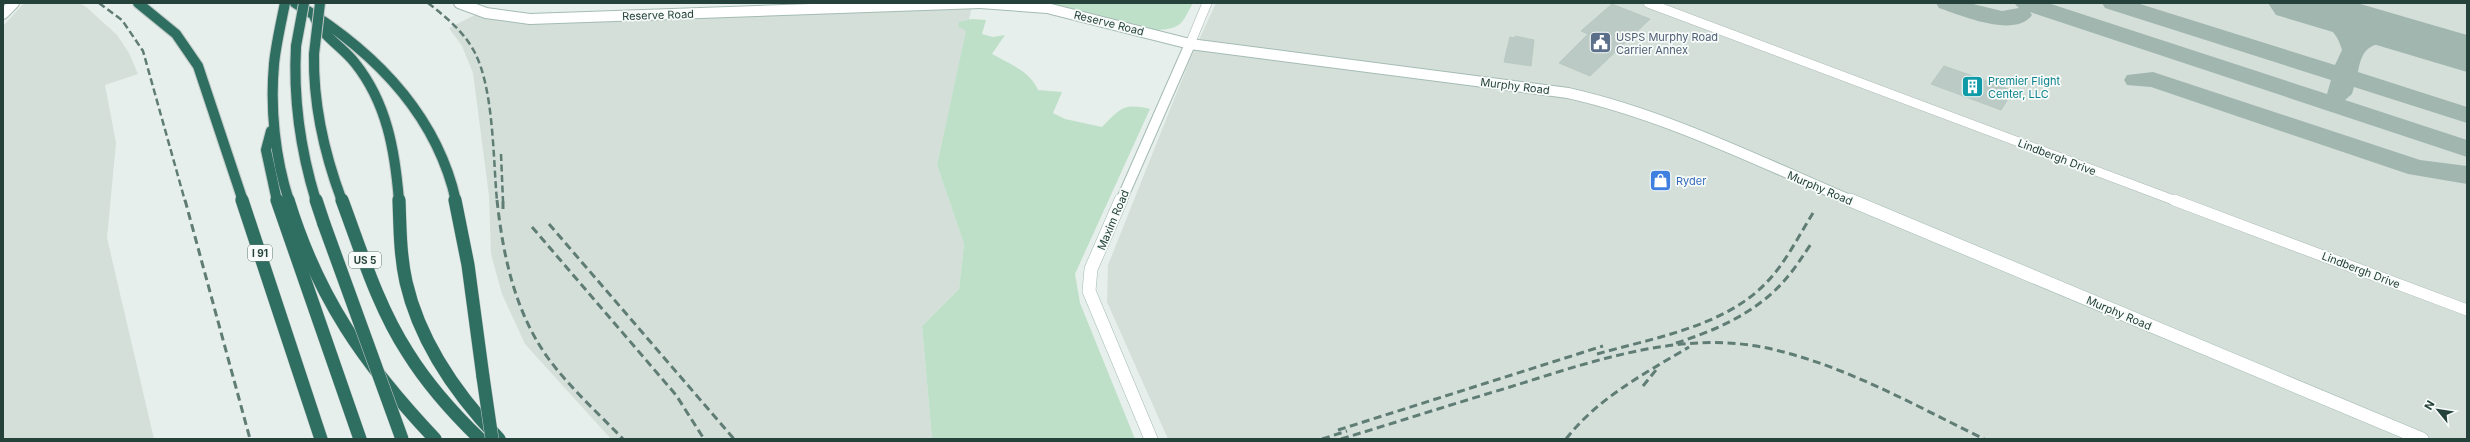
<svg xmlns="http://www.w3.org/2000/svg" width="2470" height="442" font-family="Inter,sans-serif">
<rect width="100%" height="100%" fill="#e6efeb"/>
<!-- built -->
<g fill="#d4dfda">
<polygon points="24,3 79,3 85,6 117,35 129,53 138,74 105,85 116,143 107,238 154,439 3,439 3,26"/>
<polygon points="1216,3 2467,3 2467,439 1168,439 1107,302 1108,265 1191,57"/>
<polygon points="972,6 937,165 964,244 959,289 922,326 932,439 611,439 525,344 502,294 491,254 489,196 473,73 462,46 449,28 475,15 517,23"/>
</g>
<!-- green -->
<g fill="#bfe0c8">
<path d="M1047,3H1193C1182,22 1183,29 1157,30Z"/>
<path d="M972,19L986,20L982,34L993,37L1005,35L992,54C1010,64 1030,71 1038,90L1062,92L1053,113L1065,119L1102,127C1121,108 1123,103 1150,109L1075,274L1080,303L1135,439H932L922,326L959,289L964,244L937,165L966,31L958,26L959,22Z"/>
</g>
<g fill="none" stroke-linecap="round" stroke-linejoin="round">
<!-- taxiway -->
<g fill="#a2b6b0" fill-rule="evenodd">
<path d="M1936,3H1969L2002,11L2019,8L2014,3H2048L2327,94L2331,80L2105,8L2102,3H2137L2335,65L2342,50C2335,23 2312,17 2288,8L2285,3L2321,5L2349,20L2361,34C2389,25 2420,34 2447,41L2451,46L2447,51C2427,56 2381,31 2365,52C2361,57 2359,66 2358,72L2467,107V123L2354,87L2352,94L2345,100L2467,140V157L2030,12L2032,15C2015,39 1960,15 1939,8Z"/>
<polygon points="2153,72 2420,160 2467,166 2467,184 2408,174 2151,87 2127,85 2124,80 2127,75"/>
</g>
<!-- runway -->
<polygon fill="#a2b6b0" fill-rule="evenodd" points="2268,3 2357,3 2467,35 2467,72 2276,15"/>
</g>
<!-- building -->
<g fill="#bbcac4" stroke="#b8c9c2">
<polygon points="1612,4 1650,19 1590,76 1559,63 1588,34 1581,31"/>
<polygon points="1515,36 1534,40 1531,66 1504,62 1510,37 1515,38"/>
<polygon points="1944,66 1987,81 2013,91 2001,110 1931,84"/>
</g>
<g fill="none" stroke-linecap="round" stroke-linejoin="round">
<defs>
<g id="street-far1">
<polyline points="1648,3 2176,201"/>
<polyline points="1190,44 1207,3"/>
</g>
<polyline id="street" points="2174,200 2467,310"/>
<g id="secondary-far1">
<polyline points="459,3 486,13 530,19 980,3"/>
<path d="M980,3L1047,8L1190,44L1568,93C1666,115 1760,162 1852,201"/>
<polyline points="3,14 14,3"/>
<polyline points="1121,201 1190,44"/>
</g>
<g id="secondary">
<polyline points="1121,200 1091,269 1089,291 1151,439"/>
<polyline points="1850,200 2422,439"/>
</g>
<g id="highway-far1">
<polyline points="138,3 176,34 198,66 243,201"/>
<path d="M285,3C281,23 276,44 274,64C270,109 275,158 289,201"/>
<path d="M295,3C370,48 436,112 456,201"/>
<path d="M315,18C323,37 343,47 355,63C387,103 395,151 399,201"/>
<path d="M296,46C293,100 300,149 316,201"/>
<path d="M314,54C313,106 324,153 342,201"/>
<polyline points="271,131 266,150 277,201"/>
</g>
<g id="highway">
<polyline points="242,200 321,439"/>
<polyline points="277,200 360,439"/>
<path d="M288,200C318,298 365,365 435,439"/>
<polyline points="316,200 324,224"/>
<path d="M342,200C361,251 378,307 408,353C428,385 453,413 480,439"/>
<path d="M399,200C400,227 400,255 406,282C420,343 456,394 499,439"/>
<polyline points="455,200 468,265 483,377"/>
</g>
</defs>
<!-- street-far1 casing -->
<use href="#street-far1" stroke="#a8b8b2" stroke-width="10"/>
<!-- street casing -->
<use href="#street" stroke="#a8b8b2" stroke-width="12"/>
<!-- secondary-far1 casing -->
<use href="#secondary-far1" stroke="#a4bbb3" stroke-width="12"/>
<!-- secondary casing -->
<use href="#secondary" stroke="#a4bbb3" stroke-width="14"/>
<!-- highway-far1 casing -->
<use href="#highway-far1" stroke="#c2cac8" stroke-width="12"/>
<!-- highway casing -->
<use href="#highway" stroke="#c2cac8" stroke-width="14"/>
<!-- street-far1 -->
<use href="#street-far1" stroke="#fff" stroke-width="9"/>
<!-- street -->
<use href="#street" stroke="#fff" stroke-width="11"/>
<!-- secondary-far1 -->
<use href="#secondary-far1" stroke="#fff" stroke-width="10"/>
<!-- secondary -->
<use href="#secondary" stroke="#fff" stroke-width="13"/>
<!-- highway-far1 -->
<use href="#highway-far1" stroke="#2f6f62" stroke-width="10"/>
<!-- highway -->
<use href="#highway" stroke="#2f6f62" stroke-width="13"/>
<!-- rail-far1 -->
<g stroke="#5f7d75" stroke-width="2.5" stroke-dasharray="7 3.5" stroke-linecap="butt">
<polyline points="99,3 122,20 143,51 185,201"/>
<path d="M428,3C446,17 463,31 474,51C494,88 493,159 497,201"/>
<polyline points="501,154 503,201"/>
</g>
<!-- rail -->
<g stroke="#5f7d75" stroke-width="3" stroke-dasharray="8 4.5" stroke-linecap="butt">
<polyline points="185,200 250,439"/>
<path d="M497,200C503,256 515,312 548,358C570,388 598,413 623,439"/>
<polyline points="503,209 503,200"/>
<polyline points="549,224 734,439"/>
<polyline points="532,227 676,395 704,439"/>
<path d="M1676,343C1715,331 1757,312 1784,281C1794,270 1802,257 1811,244"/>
<path d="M1597,354C1653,338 1723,327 1765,284C1785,264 1798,237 1813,213"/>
<polyline points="1643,386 1656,370"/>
<polyline points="1338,430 1603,346"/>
<polyline points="1322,439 1347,431"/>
<path d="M1341,439C1397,422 1453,404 1510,387C1590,362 1677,331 1762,347C1841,363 1912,404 1984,439"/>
<path d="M1566,439C1599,397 1644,374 1689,347"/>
</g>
<defs>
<g id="highway-bridge-far1">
<polyline points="296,46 304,3"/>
<polyline points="314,54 320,3"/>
</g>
<g id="highway-bridge">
<polyline points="324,224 402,439"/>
<polyline points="483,377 492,439"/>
</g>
</defs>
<!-- highway-bridge-far1 casing -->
<use href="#highway-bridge-far1" stroke="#c2cac8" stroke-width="12" stroke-linecap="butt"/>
<!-- highway-bridge casing -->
<use href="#highway-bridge" stroke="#c2cac8" stroke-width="14" stroke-linecap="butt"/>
<!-- highway-bridge-far1 -->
<use href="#highway-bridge-far1" stroke="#2f6f62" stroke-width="10"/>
<!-- highway-bridge -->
<use href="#highway-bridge" stroke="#2f6f62" stroke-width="13"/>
</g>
<!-- icons -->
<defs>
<symbol id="civic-square" viewBox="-11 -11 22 22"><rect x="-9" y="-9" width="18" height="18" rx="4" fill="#5c6f8a" stroke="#f7fbf9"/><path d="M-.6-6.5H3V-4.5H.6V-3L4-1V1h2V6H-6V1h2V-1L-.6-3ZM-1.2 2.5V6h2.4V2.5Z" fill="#fff"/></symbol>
<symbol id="building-square" viewBox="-11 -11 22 22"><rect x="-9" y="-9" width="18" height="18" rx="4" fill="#0f9aa8" stroke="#f7fbf9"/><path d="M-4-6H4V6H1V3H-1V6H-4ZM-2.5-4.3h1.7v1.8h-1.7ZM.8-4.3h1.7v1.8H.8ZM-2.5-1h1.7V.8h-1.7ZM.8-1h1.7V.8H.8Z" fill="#fff"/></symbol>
<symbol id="shop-square" viewBox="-11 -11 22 22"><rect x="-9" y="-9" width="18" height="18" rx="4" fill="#3f7fe0" stroke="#f7fbf9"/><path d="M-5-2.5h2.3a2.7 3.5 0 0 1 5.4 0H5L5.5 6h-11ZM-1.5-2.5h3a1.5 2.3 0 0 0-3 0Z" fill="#fff"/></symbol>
</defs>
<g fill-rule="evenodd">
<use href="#civic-square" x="1588" y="30" width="25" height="25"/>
<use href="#building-square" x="1960" y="74" width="25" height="25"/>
<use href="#shop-square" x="1648" y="168" width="25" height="25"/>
</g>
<g text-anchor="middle" stroke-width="3.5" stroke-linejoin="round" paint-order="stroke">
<!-- shield labels -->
<g fill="#f7fbf9" stroke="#637a73" stroke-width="1">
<rect x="248" y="245" width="24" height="16" rx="3"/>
<rect x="349" y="252" width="32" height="16" rx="3"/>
</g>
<g font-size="10" font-weight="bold" fill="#24423a">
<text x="260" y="257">I 91</text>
<text x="365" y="264">US 5</text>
</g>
<!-- street labels -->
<g font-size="11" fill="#24423a" stroke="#f7fbf9">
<text transform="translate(658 15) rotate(-2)" y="4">Reserve Road</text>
<text transform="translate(1109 23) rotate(14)" y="4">Reserve Road</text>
<text transform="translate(1515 86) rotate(7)" y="4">Murphy Road</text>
<text transform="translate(2057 157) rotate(21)" y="4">Lindbergh Drive</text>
<text transform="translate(1820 188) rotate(23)" y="4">Murphy Road</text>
<text transform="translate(1113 220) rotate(-67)" y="4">Maxim Road</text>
<text transform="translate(2361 270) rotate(21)" y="4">Lindbergh Drive</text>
<text transform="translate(2119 313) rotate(23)" y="4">Murphy Road</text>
</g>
<!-- service labels -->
<g font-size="11" fill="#4e5e75" stroke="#f7fbf9" text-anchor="start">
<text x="1616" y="41">USPS Murphy Road<tspan x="1616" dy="13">Carrier Annex</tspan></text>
</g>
<!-- culture labels -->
<g font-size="11" fill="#0d838f" stroke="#f7fbf9" text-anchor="start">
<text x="1988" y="85">Premier Flight<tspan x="1988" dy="13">Center, LLC</tspan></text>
</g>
<!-- shop labels -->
<g font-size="11" fill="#366cbe" stroke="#f7fbf9" text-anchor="start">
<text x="1676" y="185">Ryder</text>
</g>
</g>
<!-- border -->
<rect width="2470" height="442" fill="none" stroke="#24423a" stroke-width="8"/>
<!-- north arrow -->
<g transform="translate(2438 410) rotate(300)" stroke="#f7fbf9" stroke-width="3" paint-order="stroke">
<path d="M0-3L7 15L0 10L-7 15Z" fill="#24423a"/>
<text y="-6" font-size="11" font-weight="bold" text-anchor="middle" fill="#24423a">N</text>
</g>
</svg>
